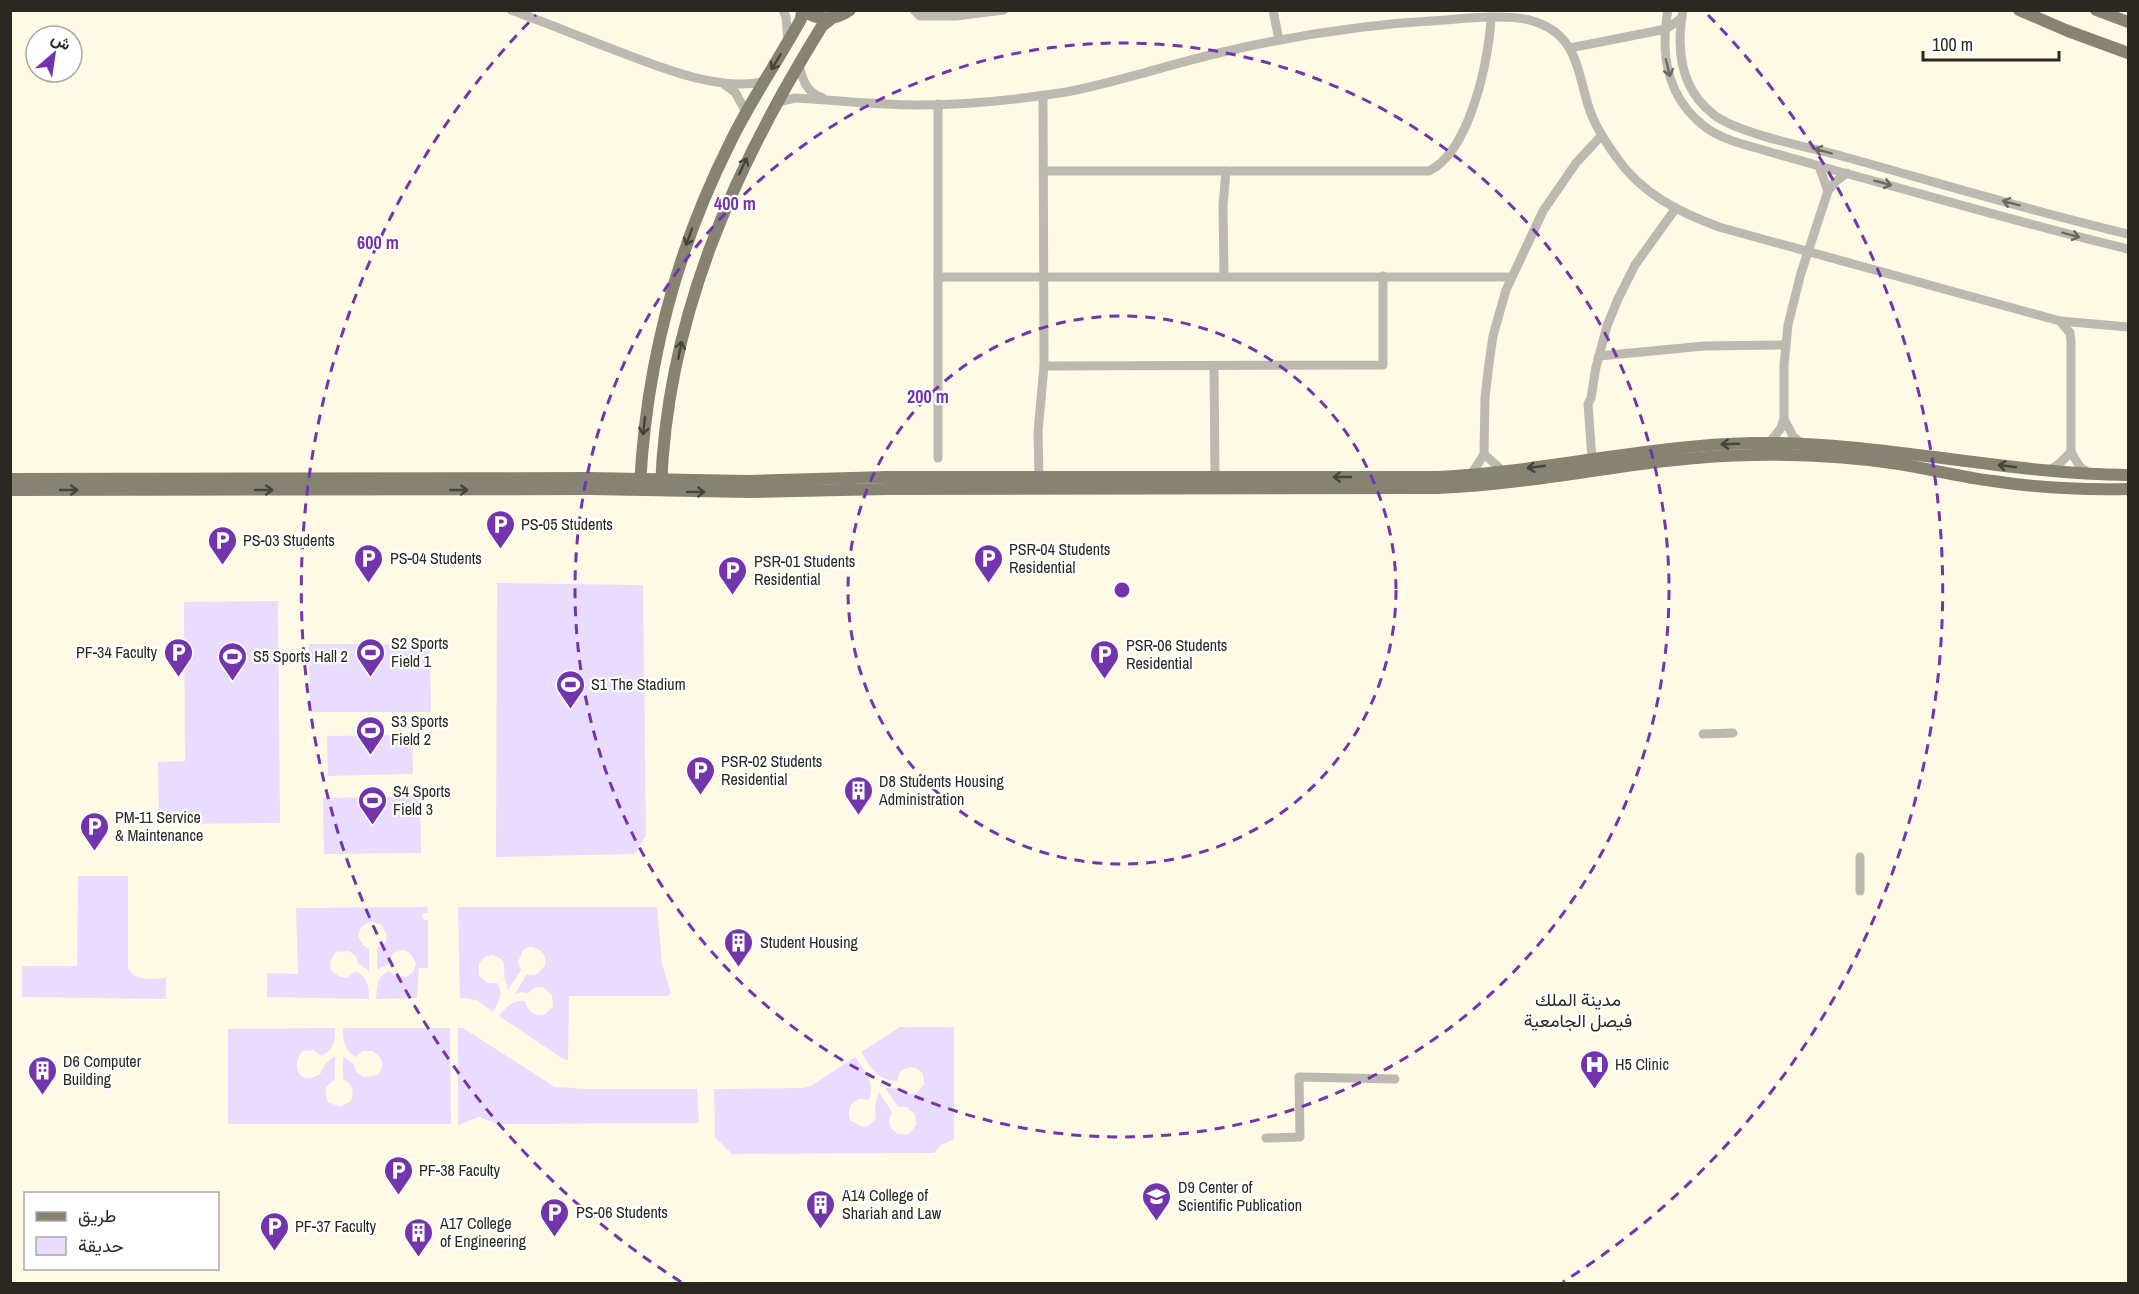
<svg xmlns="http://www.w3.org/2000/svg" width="2139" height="1294" font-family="'Archivo Narrow',Vazirmatn,sans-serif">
<rect width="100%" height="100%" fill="#fffae5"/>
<!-- green -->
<g fill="#eadcfe">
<polygon points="497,583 643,585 646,836 634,854 496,857"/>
<polygon points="278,601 280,823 159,824 158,762 185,761 184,602"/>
<polygon points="309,644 430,644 431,712 310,712"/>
<polygon points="412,735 413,774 328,776 327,736"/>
<polygon points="420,796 421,853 324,854 323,798"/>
<path d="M78,876H128V968C135,982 152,979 166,978V999L22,997V966H77Z"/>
<path d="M427,907L428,913H424L422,916L424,920H428V968H419L417,998L376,999C378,986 376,977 389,971L395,976L407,977L414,971L416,963L410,953L403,950L393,953L388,964L377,970V948L386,942L387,935L381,924L370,922L361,927L358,936L363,945L369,949V971L358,963L356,956L349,951L336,952L330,962L331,970L338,976L347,978L356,971C368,978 369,987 369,999L267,997V973L298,974L296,908Z"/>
<path d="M458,907H657L662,964L671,993L668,996H569L568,1060L563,1059L499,1016C506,1007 513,999 525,1001C528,1012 534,1017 545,1014L553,1007L552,995L543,987L534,988L528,993L521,992L515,994L527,974C535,977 541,972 545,965C547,954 540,948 530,947L523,950L518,962L521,970L508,990C507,986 506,983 505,979C502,968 510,960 492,955L485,957L479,963V976L487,983H497C504,993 499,1002 493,1012L477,1000L460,998Z"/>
<path d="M900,1027H954V1139L941,1145L934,1153L732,1154L715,1137L714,1089L803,1088L811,1086L855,1057C865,1071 876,1082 869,1100L860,1099C850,1103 847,1110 850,1120L862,1127L870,1125L876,1118L875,1105L879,1092L892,1112L889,1120L891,1128L898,1134H909L916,1125L915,1114L907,1107H898L885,1088H899L905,1093L916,1094L924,1085L923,1074C916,1065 908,1066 900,1072L897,1081C877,1080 871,1068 861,1052Z"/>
<path d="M335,1028C335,1041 334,1049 322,1056L313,1050L303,1051C290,1064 299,1085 316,1076C322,1074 322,1070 325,1065C326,1062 332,1059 335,1056V1079L326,1087V1096L328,1102L340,1107L351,1101C355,1092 352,1083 343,1079V1057L354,1064L356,1072L364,1077L377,1075C386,1066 382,1056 372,1051H362L356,1057C344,1050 343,1041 343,1028H450L451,1124H228V1029Z"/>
<polygon points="458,1028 463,1028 555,1087 586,1089 697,1089 699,1123 498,1124 479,1117 458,1125"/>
</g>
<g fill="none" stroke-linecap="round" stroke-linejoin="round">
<!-- minor -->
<g stroke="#bbb9b0" stroke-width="9">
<path d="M511,10C547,23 583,38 620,52C663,68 717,91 763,82"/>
<polyline points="783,10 786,17 788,42"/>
<polyline points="914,10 920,16 956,16 1004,10"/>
<polyline points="1273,10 1279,40"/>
<path d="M1668,10C1660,54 1667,97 1704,126C1720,139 1743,144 1763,150C1787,157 1812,164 1837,171C1934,197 2031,226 2128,249"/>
<path d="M1683,10C1676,49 1680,88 1713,114C1736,133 1807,147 1838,155C1935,182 2031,211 2128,234"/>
<polyline points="1570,48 1666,29 1682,18"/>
<path d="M799,65C803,81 806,92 823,98"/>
<polyline points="725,85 735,92 746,112"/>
<path d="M778,102L795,98C835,100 875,105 915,105C965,105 1016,100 1066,92C1119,82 1170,64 1223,52C1295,35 1370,24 1445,20C1469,18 1511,14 1533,21C1578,35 1577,71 1589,108C1595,126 1606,143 1617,158C1642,194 1679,212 1719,227L2060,321L2070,333L2071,341V452L2080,467L2089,473"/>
<polyline points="1819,166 1828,191"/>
<path d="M1044,171H1429C1470,151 1489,60 1491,18"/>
<polyline points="1224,276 1223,206 1226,171"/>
<polyline points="938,277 1511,277"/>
<polyline points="2060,321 2128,327"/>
<polyline points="1599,356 1704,346 1786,345"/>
<polyline points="1044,366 1383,365 1383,276"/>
<polyline points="1214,366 1215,477"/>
<polyline points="1769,443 1781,428 1784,419"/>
<polyline points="1802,444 1793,436 1784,419 1784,365 1788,325 1801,273 1828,191 1835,182 1847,173"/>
<polyline points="1484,454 1504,472"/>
<polyline points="938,458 938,104"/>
<polyline points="1592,459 1588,404 1591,398 1596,367 1607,326 1618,299 1635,265 1676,208"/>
<polyline points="2048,471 2059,464 2071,452"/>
<polyline points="1471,475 1484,454 1485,398 1489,363 1493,336 1506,290 1543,211 1576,163 1602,135"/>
<polyline points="1039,477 1038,432 1044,366 1043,95"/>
<polyline points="1703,734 1733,733"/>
<polyline points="1860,891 1860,857"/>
<polyline points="1266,1138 1300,1137 1299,1077 1395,1079"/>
</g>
<!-- major -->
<g stroke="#878373" stroke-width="12">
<path d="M802,10C818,21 834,21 850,10"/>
<polyline points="2019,10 2068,31 2128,53"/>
<polyline points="2096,10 2128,22"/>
<path d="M10,479L590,478L748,481L887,477H1438C1544,472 1647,445 1753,443C1880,441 2003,474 2128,475"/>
<path d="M640,486C646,365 675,253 729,145C750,101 778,61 801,19L802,11"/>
<path d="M661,487C667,317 734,168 822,26L831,19"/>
<path d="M10,490L590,489L749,492L887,489L1438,488C1544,484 1648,456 1754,455C1802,454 1851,457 1899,464C1930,469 1961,477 1993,481C2038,488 2083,490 2128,489"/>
</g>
</g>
<!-- one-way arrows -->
<defs><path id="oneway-shaft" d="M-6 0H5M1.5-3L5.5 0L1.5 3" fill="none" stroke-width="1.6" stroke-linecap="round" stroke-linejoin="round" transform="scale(1.5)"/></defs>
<g stroke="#46433a">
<use href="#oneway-shaft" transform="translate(776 62) rotate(121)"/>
<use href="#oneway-shaft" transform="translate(743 166) rotate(-65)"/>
<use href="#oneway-shaft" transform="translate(689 237) rotate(110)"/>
<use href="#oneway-shaft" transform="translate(680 350) rotate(-79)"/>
<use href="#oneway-shaft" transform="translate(644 426) rotate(96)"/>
<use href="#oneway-shaft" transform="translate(1730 444) rotate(178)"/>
<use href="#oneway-shaft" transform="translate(2007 466) rotate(-172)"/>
<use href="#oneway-shaft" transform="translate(1536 467) rotate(172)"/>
<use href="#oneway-shaft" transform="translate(1342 477) rotate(180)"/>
<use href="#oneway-shaft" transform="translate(69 490)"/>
<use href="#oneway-shaft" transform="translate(264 490)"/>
<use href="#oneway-shaft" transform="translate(459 490)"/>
<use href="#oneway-shaft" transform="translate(696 492) rotate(1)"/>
</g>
<g stroke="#6b6961">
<use href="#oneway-shaft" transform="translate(1668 68) rotate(76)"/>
<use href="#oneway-shaft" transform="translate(1823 151) rotate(-165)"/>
<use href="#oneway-shaft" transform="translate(1883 183) rotate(15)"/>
<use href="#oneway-shaft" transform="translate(2011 203) rotate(-165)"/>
<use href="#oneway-shaft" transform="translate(2071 235) rotate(15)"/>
</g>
<!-- distance rings -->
<g fill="none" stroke="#7235ab" stroke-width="3" stroke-dasharray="10 8">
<circle cx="1122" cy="590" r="274"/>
<circle cx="1122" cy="590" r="547"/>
<path d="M681 1282A821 821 0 0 1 536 15M1708 15A821 821 0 0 1 1563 1282"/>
</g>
<!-- icons -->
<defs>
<symbol id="parking-pin" viewBox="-11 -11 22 30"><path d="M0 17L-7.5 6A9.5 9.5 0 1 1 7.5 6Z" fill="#7235ab" stroke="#fff"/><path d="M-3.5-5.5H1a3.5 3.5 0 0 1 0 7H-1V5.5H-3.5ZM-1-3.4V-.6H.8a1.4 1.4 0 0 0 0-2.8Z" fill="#fff"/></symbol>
<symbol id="stadium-pin" viewBox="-11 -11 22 30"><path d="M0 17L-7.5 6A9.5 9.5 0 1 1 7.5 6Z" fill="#7235ab" stroke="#fff"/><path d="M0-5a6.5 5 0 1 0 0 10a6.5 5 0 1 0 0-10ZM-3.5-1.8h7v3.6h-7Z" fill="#fff"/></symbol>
<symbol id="building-pin" viewBox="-11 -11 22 30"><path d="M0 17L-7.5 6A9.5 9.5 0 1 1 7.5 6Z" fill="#7235ab" stroke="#fff"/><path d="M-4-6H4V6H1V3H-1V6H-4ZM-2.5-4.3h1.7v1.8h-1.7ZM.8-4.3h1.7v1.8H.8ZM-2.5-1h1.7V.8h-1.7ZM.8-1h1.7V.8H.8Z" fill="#fff"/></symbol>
<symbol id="hospital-pin" viewBox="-11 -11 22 30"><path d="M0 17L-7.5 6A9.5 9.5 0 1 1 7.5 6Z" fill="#7235ab" stroke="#fff"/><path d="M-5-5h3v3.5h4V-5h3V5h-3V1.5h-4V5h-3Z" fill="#fff"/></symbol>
<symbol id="university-pin" viewBox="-11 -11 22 30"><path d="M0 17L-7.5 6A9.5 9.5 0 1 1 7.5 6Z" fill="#7235ab" stroke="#fff"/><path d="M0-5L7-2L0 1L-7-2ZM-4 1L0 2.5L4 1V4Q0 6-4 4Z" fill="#fff"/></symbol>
</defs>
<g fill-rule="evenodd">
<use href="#parking-pin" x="484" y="508" width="33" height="45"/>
<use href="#parking-pin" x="206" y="524" width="33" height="45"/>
<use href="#parking-pin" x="352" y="542" width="33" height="45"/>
<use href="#parking-pin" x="972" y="542" width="33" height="45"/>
<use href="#parking-pin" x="716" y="554" width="33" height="45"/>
<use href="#parking-pin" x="162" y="636" width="33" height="45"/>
<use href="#stadium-pin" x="354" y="636" width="33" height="45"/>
<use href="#parking-pin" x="1088" y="638" width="33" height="45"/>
<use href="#stadium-pin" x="216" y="640" width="33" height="45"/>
<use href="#stadium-pin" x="554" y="668" width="33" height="45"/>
<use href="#stadium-pin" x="354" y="714" width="33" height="45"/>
<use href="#parking-pin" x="684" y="754" width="33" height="45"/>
<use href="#building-pin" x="842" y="774" width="33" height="45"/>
<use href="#stadium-pin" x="356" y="784" width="33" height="45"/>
<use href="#parking-pin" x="78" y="810" width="33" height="45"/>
<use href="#building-pin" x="722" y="926" width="33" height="45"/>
<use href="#hospital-pin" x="1578" y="1048" width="33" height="45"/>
<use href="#building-pin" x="26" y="1054" width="33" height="45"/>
<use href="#parking-pin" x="382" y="1154" width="33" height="45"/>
<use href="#university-pin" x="1140" y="1180" width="33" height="45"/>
<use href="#building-pin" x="804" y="1188" width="33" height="45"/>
<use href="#parking-pin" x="538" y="1196" width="33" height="45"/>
<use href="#parking-pin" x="258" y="1210" width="33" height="45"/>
<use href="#building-pin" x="402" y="1216" width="33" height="45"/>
</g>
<g text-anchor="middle" stroke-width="4.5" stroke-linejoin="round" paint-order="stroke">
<!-- poi labels -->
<g font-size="16" fill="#2a2821" stroke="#fff" text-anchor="start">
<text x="521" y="530">PS-05 Students</text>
<text x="243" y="546">PS-03 Students</text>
<text x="1009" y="555">PSR-04 Students<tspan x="1009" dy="18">Residential</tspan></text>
<text x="390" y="564">PS-04 Students</text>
<text x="754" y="567">PSR-01 Students<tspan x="754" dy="18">Residential</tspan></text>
<text x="391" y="649">S2 Sports<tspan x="391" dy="18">Field 1</tspan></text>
<text x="1126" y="651">PSR-06 Students<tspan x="1126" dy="18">Residential</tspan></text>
<text x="157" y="658" text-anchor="end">PF-34 Faculty</text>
<text x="253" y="662">S5 Sports Hall 2</text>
<text x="591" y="690">S1 The Stadium</text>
<text x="391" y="727">S3 Sports<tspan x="391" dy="18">Field 2</tspan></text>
<text x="721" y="767">PSR-02 Students<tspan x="721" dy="18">Residential</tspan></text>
<text x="879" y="787">D8 Students Housing<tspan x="879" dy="18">Administration</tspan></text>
<text x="393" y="797">S4 Sports<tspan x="393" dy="18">Field 3</tspan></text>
<text x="115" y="823">PM-11 Service<tspan x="115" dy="18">&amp; Maintenance</tspan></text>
<text x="760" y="948">Student Housing</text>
<text x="63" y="1067">D6 Computer<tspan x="63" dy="18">Building</tspan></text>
<text x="1615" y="1070">H5 Clinic</text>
<text x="419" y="1176">PF-38 Faculty</text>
<text x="1178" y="1193">D9 Center of<tspan x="1178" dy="18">Scientific Publication</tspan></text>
<text x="842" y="1201">A14 College of<tspan x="842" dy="18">Shariah and Law</tspan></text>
<text x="576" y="1218">PS-06 Students</text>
<text x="440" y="1229">A17 College<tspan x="440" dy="18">of Engineering</tspan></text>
<text x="295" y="1232">PF-37 Faculty</text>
</g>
<!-- neighbourhood labels -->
<g font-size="18" fill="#2a2821" stroke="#fff">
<text x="1578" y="1006">مدينة الملك<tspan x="1578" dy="21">فيصل الجامعية</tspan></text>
</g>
</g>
<circle cx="1122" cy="590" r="9" fill="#7235ab" stroke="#fff" stroke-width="3"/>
<g font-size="18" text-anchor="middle" font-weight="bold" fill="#7235ab" stroke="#fff" stroke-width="4.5" stroke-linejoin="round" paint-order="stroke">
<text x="735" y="210">400 m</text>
<text x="378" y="249">600 m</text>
<text x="928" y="403">200 m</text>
</g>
<!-- border -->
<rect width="2139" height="1294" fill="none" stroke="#2a2821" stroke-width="24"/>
<!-- legend -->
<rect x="24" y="1192" width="195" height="78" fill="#ffffff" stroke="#aaa9a6" stroke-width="1.5"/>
<rect x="36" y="1212" width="30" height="9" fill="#878373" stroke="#aaa9a6" stroke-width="1.5"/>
<text x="78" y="1222" font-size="18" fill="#2a2821">طريق</text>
<rect x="36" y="1237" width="30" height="18" fill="#eadcfe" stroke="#aaa9a6" stroke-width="1.5"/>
<text x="78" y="1252" font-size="18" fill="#2a2821">حديقة</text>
<!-- north arrow -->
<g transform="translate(54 54) rotate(29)"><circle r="28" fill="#ffffff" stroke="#aaa9a6" stroke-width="1.5"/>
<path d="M0-4.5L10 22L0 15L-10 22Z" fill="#7235ab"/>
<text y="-9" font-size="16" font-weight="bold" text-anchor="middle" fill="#2a2821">ش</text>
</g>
<!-- scale -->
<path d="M1923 51v9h136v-9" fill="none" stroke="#2a2821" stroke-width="3"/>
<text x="1932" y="51" font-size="18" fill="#2a2821" stroke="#ffffff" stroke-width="4.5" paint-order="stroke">100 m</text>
</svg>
